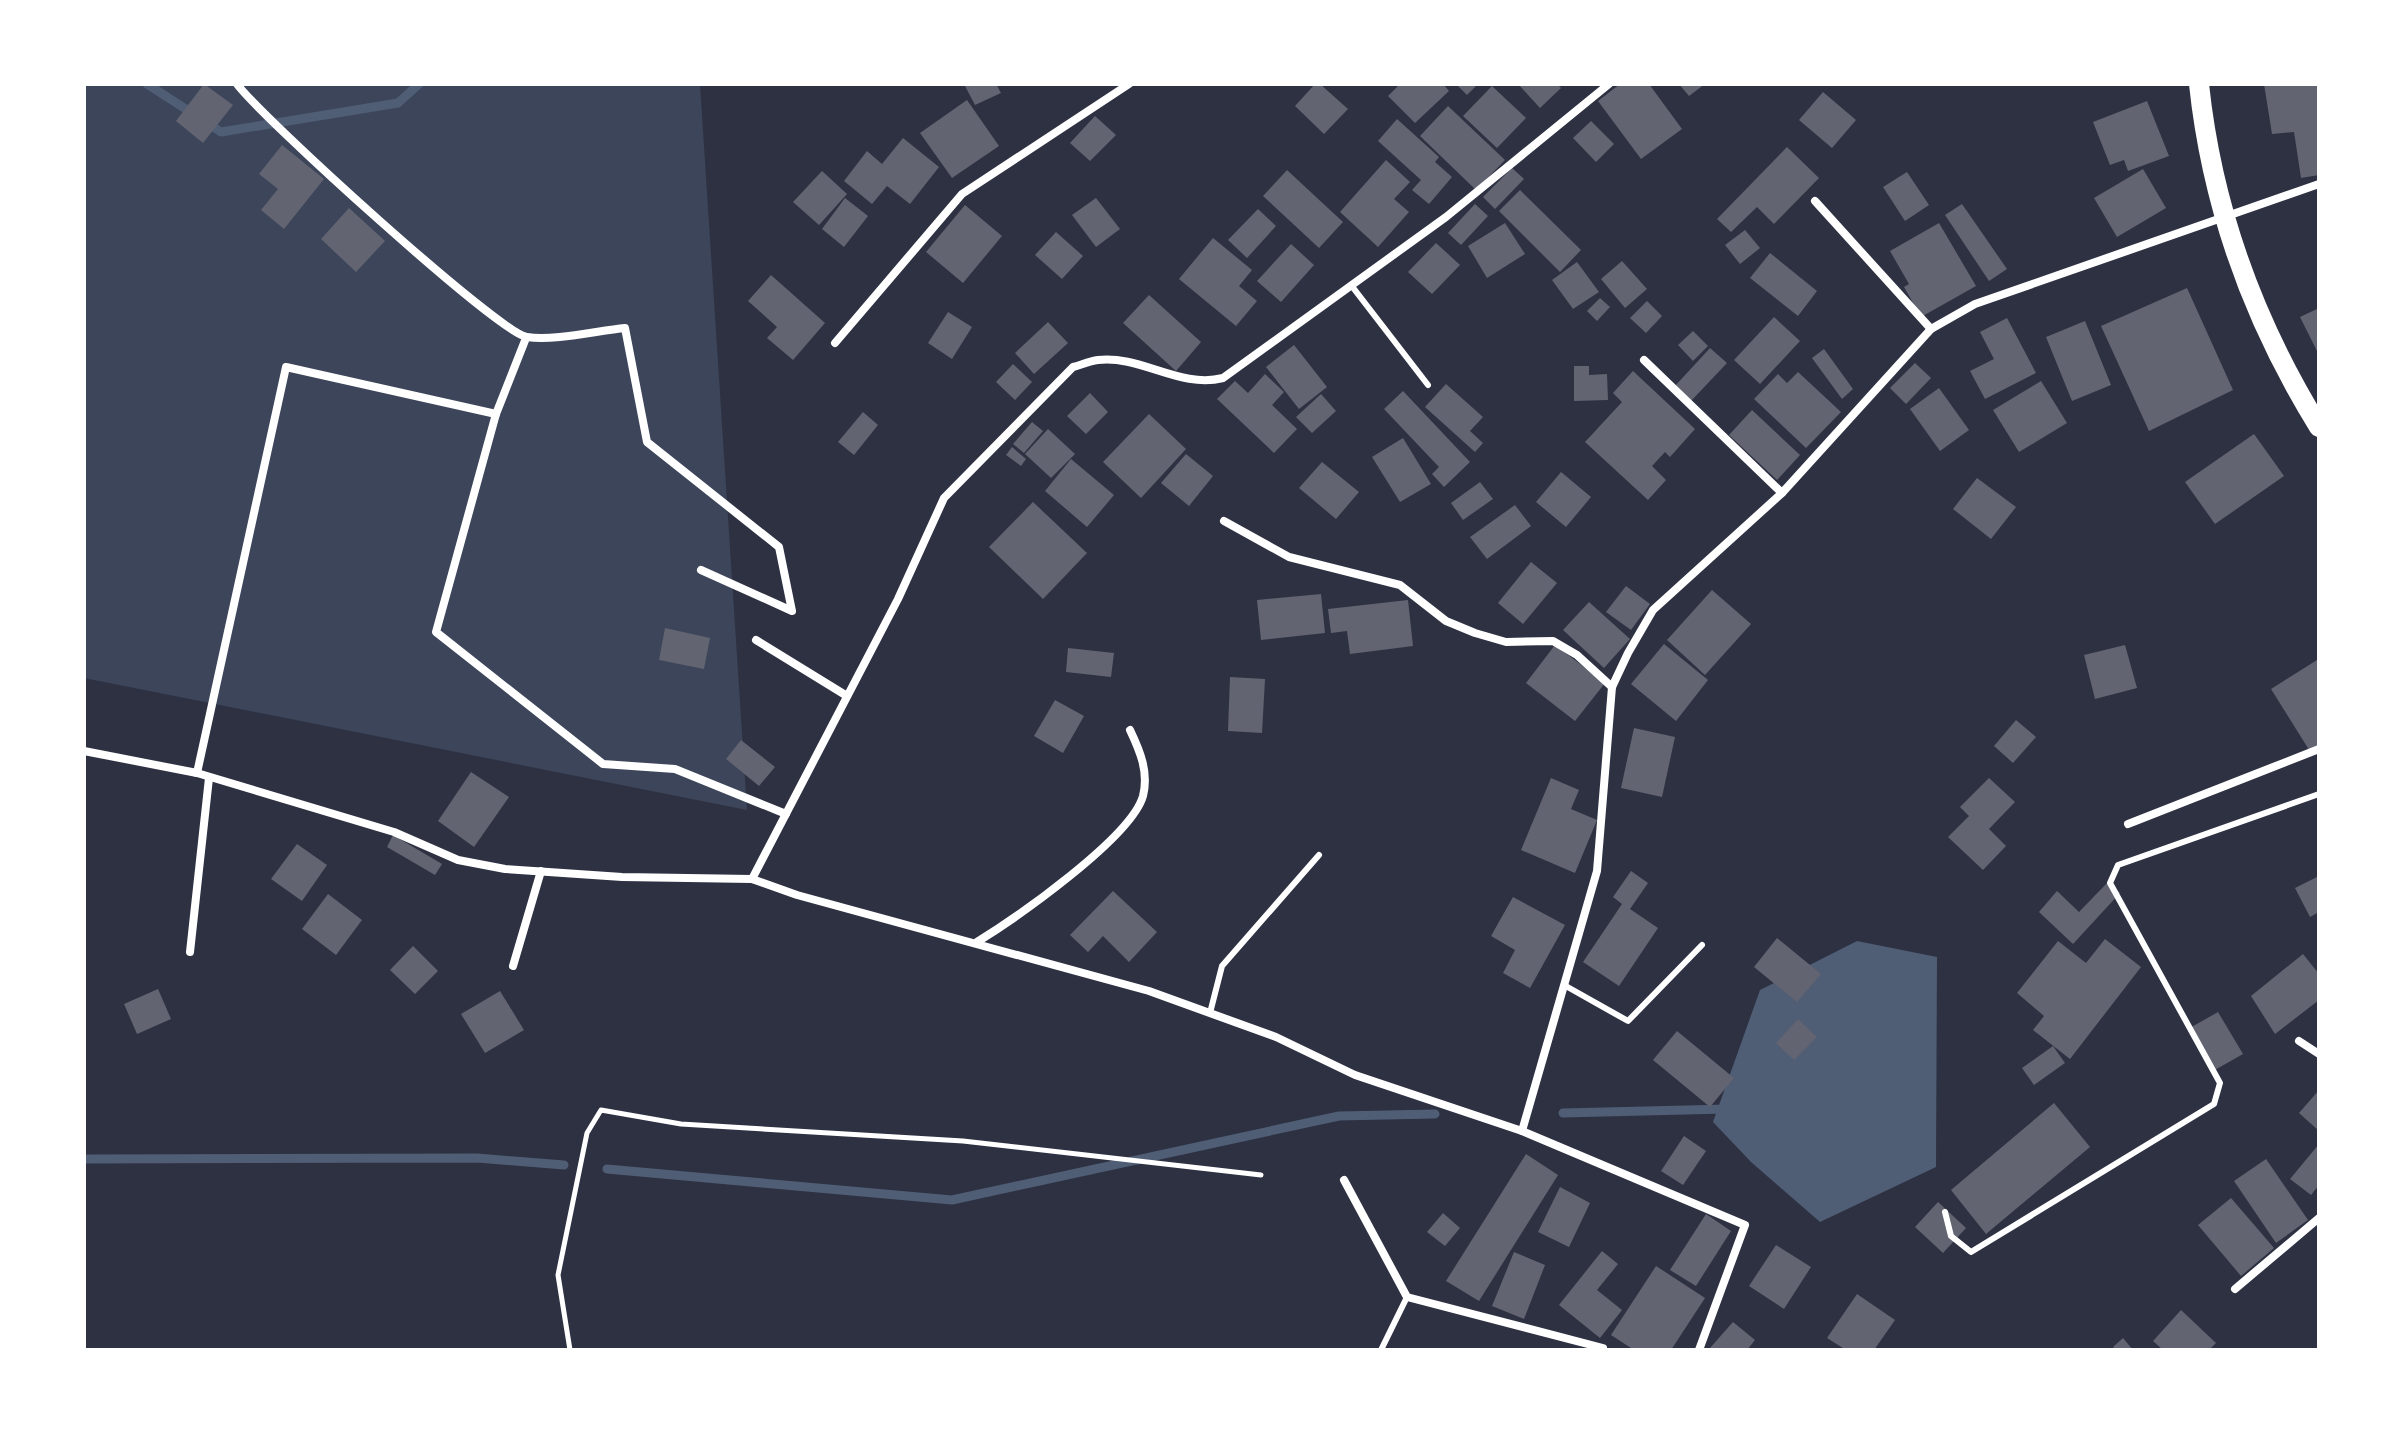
<svg xmlns="http://www.w3.org/2000/svg" width="2403" height="1434" font-family="Jost,sans-serif">
<rect width="100%" height="100%" fill="#2d3142"/>
<!-- green -->
<polygon fill="#3c4559" points="84,84 700,84 747,810 84,678"/>
<!-- water -->
<polygon fill="#4f5d75" points="1857,941 1937,957 1936,1167 1820,1222 1751,1162 1713,1122 1760,990"/>
<g fill="none" stroke-linecap="round" stroke-linejoin="round">
<!-- stream -->
<g stroke="#4f5d75" stroke-width="9">
<polyline points="147,84 195,115"/>
<polyline points="207,123 221,132 398,103 419,84"/>
<polyline points="1563,1113 1727,1109"/>
<polyline points="84,1159 477,1158 564,1165"/>
<polyline points="607,1169 952,1200 1339,1116 1435,1114"/>
</g>
</g>
<!-- building -->
<g fill="#626471">
<polygon points="204,84 233,105 203,143 176,121"/>
<polygon points="964,84 996,84 1001,93 975,105"/>
<polygon points="1315,84 1320,84 1348,109 1324,134 1295,106"/>
<polygon points="1400,84 1443,84 1449,91 1415,123 1388,96"/>
<polygon points="1456,84 1478,84 1467,95"/>
<polygon points="1518,84 1557,84 1561,88 1540,108"/>
<polygon points="1620,84 1649,84 1682,129 1641,159 1598,101"/>
<polygon points="1679,84 1705,84 1689,96"/>
<polygon points="2264,84 2319,84 2319,175 2301,178 2294,132 2272,134"/>
<polygon points="1492,86 1526,118 1497,148 1463,116"/>
<polygon points="1823,92 1856,120 1832,148 1799,120"/>
<polygon points="967,100 999,146 952,178 920,133"/>
<polygon points="2147,101 2169,156 2128,171 2124,160 2110,165 2093,122"/>
<polygon points="1448,106 1505,160 1476,190 1420,136"/>
<polygon points="1095,116 1116,135 1090,161 1070,143"/>
<polygon points="1397,119 1439,157 1435,162 1452,177 1429,204 1412,190 1421,180 1378,141"/>
<polygon points="1591,121 1614,144 1596,162 1573,138"/>
<polygon points="903,138 939,167 910,204 887,186 872,204 844,181 867,151 882,164"/>
<polygon points="282,145 324,179 284,229 261,210 278,189 259,174"/>
<polygon points="1787,147 1819,178 1774,224 1757,207 1731,232 1717,219"/>
<polygon points="1386,160 1410,182 1394,199 1409,212 1378,247 1340,212"/>
<polygon points="1512,168 1524,179 1495,209 1483,197"/>
<polygon points="2143,169 2166,208 2117,237 2094,198"/>
<polygon points="1287,170 1343,222 1319,248 1263,196"/>
<polygon points="822,171 847,194 819,225 793,202"/>
<polygon points="1907,172 1929,205 1905,221 1883,187"/>
<polygon points="1520,190 1581,250 1560,272 1499,211"/>
<polygon points="845,198 868,216 844,247 822,229"/>
<polygon points="1096,198 1120,229 1096,247 1072,215"/>
<polygon points="1475,204 1488,216 1461,245 1448,233"/>
<polygon points="1962,204 2007,269 1989,281 1945,215"/>
<polygon points="965,205 1002,236 963,283 926,252"/>
<polygon points="349,208 385,241 356,272 321,239"/>
<polygon points="1258,209 1276,226 1247,258 1228,240"/>
<polygon points="1505,223 1525,254 1487,278 1468,246"/>
<polygon points="1939,223 1976,286 1921,317 1904,287 1909,284 1890,251"/>
<polygon points="1745,230 1760,248 1740,264 1725,245"/>
<polygon points="1056,232 1083,256 1062,279 1035,255"/>
<polygon points="1213,238 1252,270 1239,286 1257,301 1236,326 1179,279"/>
<polygon points="1436,243 1460,265 1432,294 1408,272"/>
<polygon points="1291,244 1314,265 1281,302 1257,281"/>
<polygon points="1770,253 1817,291 1798,316 1750,278"/>
<polygon points="1622,261 1647,289 1625,308 1601,279"/>
<polygon points="1577,262 1599,292 1573,309 1552,280"/>
<polygon points="771,275 825,323 793,360 767,338 777,327 748,301"/>
<polygon points="2187,288 2233,390 2149,431 2101,326"/>
<polygon points="1149,295 1201,342 1176,371 1123,323"/>
<polygon points="1600,298 1610,307 1597,321 1587,311"/>
<polygon points="1647,301 1662,316 1646,333 1630,318"/>
<polygon points="2319,308 2319,350 2317,351 2300,317"/>
<polygon points="948,312 972,327 952,359 928,343"/>
<polygon points="1774,317 1800,341 1760,384 1734,360"/>
<polygon points="2007,318 2036,373 1985,399 1970,371 1994,359 1980,332"/>
<polygon points="2085,321 2111,385 2072,401 2046,337"/>
<polygon points="1048,322 1068,343 1034,374 1015,353"/>
<polygon points="1693,331 1708,346 1693,361 1678,345"/>
<polygon points="1294,345 1327,387 1299,409 1266,367"/>
<polygon points="1710,348 1727,363 1691,401 1675,386"/>
<polygon points="1824,349 1853,389 1842,399 1812,358"/>
<polygon points="1915,363 1931,378 1906,404 1890,388"/>
<polygon points="1013,364 1032,382 1015,400 996,382"/>
<polygon points="1574,366 1589,366 1589,375 1607,374 1608,400 1574,401"/>
<polygon points="1633,371 1695,429 1670,457 1665,452 1652,466 1666,480 1648,500 1585,442 1622,402 1613,393"/>
<polygon points="1798,372 1841,412 1806,448 1754,399 1778,374 1787,383"/>
<polygon points="1265,374 1284,392 1272,405 1297,429 1274,453 1217,399 1235,381 1248,393"/>
<polygon points="2041,381 2067,423 2019,452 1993,410"/>
<polygon points="1446,384 1483,417 1470,431 1483,443 1475,452 1425,407"/>
<polygon points="1939,388 1969,430 1940,451 1910,409"/>
<polygon points="1403,391 1470,462 1444,487 1432,474 1439,467 1384,409"/>
<polygon points="1090,393 1108,412 1086,434 1067,416"/>
<polygon points="1321,394 1336,411 1312,433 1296,417"/>
<polygon points="1752,410 1800,455 1777,480 1729,435"/>
<polygon points="863,412 878,425 854,455 838,442"/>
<polygon points="1149,414 1186,449 1141,498 1103,462"/>
<polygon points="1032,422 1043,431 1024,453 1013,444"/>
<polygon points="1048,429 1075,454 1051,478 1025,454"/>
<polygon points="2254,434 2284,476 2215,524 2185,482"/>
<polygon points="1403,438 1431,484 1400,502 1372,457"/>
<polygon points="1012,447 1026,459 1021,466 1006,455"/>
<polygon points="1186,454 1213,476 1189,506 1161,483"/>
<polygon points="1071,459 1114,495 1087,527 1045,491"/>
<polygon points="1322,462 1359,492 1336,519 1299,488"/>
<polygon points="1561,472 1591,497 1566,527 1536,502"/>
<polygon points="1977,478 2016,507 1991,539 1953,509"/>
<polygon points="1480,482 1493,499 1463,520 1451,503"/>
<polygon points="1033,502 1087,553 1043,599 989,547"/>
<polygon points="1515,505 1531,526 1487,559 1470,537"/>
<polygon points="1531,562 1557,583 1523,624 1498,603"/>
<polygon points="1626,586 1650,604 1631,630 1606,612"/>
<polygon points="1712,590 1751,624 1705,675 1667,640"/>
<polygon points="1321,594 1325,633 1261,640 1257,600"/>
<polygon points="1408,600 1413,646 1350,654 1347,631 1331,633 1328,609"/>
<polygon points="1589,602 1630,639 1604,668 1563,630"/>
<polygon points="665,628 710,638 704,669 659,660"/>
<polygon points="1664,644 1708,680 1676,721 1631,684"/>
<polygon points="1555,645 1605,683 1575,721 1526,683"/>
<polygon points="2125,645 2137,688 2095,699 2084,655"/>
<polygon points="1068,648 1114,653 1111,677 1066,672"/>
<polygon points="2317,660 2319,748 2311,753 2271,689"/>
<polygon points="1230,677 1265,679 1262,733 1228,731"/>
<polygon points="1055,700 1084,716 1063,753 1034,736"/>
<polygon points="2016,720 2036,737 2013,763 1994,746"/>
<polygon points="1634,728 1675,737 1662,797 1621,788"/>
<polygon points="741,740 775,767 759,786 726,759"/>
<polygon points="471,772 509,797 474,847 438,821"/>
<polygon points="1551,778 1579,790 1571,809 1597,820 1575,873 1521,850"/>
<polygon points="1989,778 2015,802 1989,829 2006,846 1983,870 1948,837 1969,816 1960,807"/>
<polygon points="393,835 442,864 435,875 387,847"/>
<polygon points="297,844 327,865 302,901 271,879"/>
<polygon points="1631,871 1648,883 1630,909 1658,928 1619,986 1583,962 1622,904 1613,897"/>
<polygon points="2319,876 2319,912 2310,917 2295,888"/>
<polygon points="2108,882 2120,893 2073,944 2039,912 2057,891 2079,912"/>
<polygon points="1113,891 1157,932 1129,962 1103,936 1088,952 1070,935"/>
<polygon points="328,894 362,920 336,955 302,929"/>
<polygon points="1513,897 1565,925 1530,988 1503,973 1515,950 1491,936"/>
<polygon points="1777,938 1821,974 1797,1002 1754,967"/>
<polygon points="2105,939 2141,967 2070,1059 2033,1030 2044,1016 2017,993 2058,941 2086,963"/>
<polygon points="413,946 438,971 415,994 390,970"/>
<polygon points="2303,954 2319,974 2319,1000 2275,1034 2251,996"/>
<polygon points="158,989 171,1019 137,1034 124,1004"/>
<polygon points="500,991 524,1030 485,1053 461,1014"/>
<polygon points="2218,1012 2243,1054 2213,1071 2188,1029"/>
<polygon points="1798,1019 1817,1037 1794,1060 1776,1043"/>
<polygon points="1677,1031 1734,1078 1710,1107 1653,1060"/>
<polygon points="2053,1046 2065,1063 2034,1085 2022,1068"/>
<polygon points="2319,1090 2319,1131 2299,1113"/>
<polygon points="2054,1103 2090,1147 1986,1234 1951,1190"/>
<polygon points="1684,1136 1706,1151 1683,1185 1661,1171"/>
<polygon points="2319,1144 2319,1185 2311,1195 2290,1179"/>
<polygon points="1526,1154 1558,1175 1479,1301 1446,1281"/>
<polygon points="2266,1159 2308,1220 2276,1243 2234,1181"/>
<polygon points="1560,1187 1590,1203 1569,1247 1538,1232"/>
<polygon points="2231,1198 2274,1248 2241,1276 2198,1225"/>
<polygon points="1938,1202 1966,1228 1943,1253 1915,1227"/>
<polygon points="1443,1213 1460,1228 1445,1246 1427,1232"/>
<polygon points="1706,1214 1731,1231 1696,1286 1670,1270"/>
<polygon points="1776,1245 1811,1267 1784,1309 1749,1286"/>
<polygon points="1602,1251 1618,1264 1597,1290 1622,1310 1600,1338 1559,1305"/>
<polygon points="1514,1252 1545,1265 1524,1319 1492,1306"/>
<polygon points="1656,1266 1705,1298 1671,1350 1634,1350 1611,1335"/>
<polygon points="1857,1294 1895,1320 1874,1350 1846,1350 1827,1338"/>
<polygon points="2181,1310 2216,1343 2209,1350 2163,1350 2153,1341"/>
<polygon points="1733,1322 1755,1340 1747,1350 1713,1350 1710,1348"/>
<polygon points="2123,1338 2133,1350 2116,1350 2113,1347"/>
</g>
<g fill="none" stroke-linecap="round" stroke-linejoin="round">
<!-- path -->
<polyline stroke="#fff" stroke-width="5" points="570,1350 558,1275 587,1133 601,1110 681,1124 963,1141 1261,1175"/>
<!-- service -->
<g stroke="#fff" stroke-width="6">
<polyline points="1351,285 1428,385"/>
<polyline points="1564,985 1628,1021 1702,945"/>
<polyline points="1210,1013 1222,966 1319,855"/>
<polyline points="1945,1212 1951,1236 1971,1252 2214,1104 2220,1083 2110,883 2118,865 2319,794"/>
<polyline points="1381,1350 1407,1297"/>
</g>
<!-- minor -->
<g stroke="#fff" stroke-width="8">
<path d="M237,84C260,116 500,334 527,337C554,341 596,331 625,328L647,442L779,547L792,611L701,570"/>
<polyline points="1815,201 1931,329"/>
<polyline points="526,338 496,414 436,632 603,764 675,769 786,814"/>
<polyline points="835,343 962,194 1129,84"/>
<polyline points="1644,360 1782,493"/>
<polyline points="1224,521 1289,557 1400,585 1446,621 1475,633 1506,642 1553,641 1577,655 1612,687"/>
<polyline points="756,640 847,696"/>
<polyline points="84,751 197,773 394,832 458,860 505,869 622,877 752,879 797,895 1149,991 1276,1037 1355,1075 1522,1131 1745,1225 1699,1350"/>
<polyline points="197,773 286,367 496,414"/>
<polyline points="2128,824 2319,749"/>
<path d="M752,879L898,599L944,498L1073,367C1081,365 1089,361 1098,360C1141,355 1180,389 1223,378L1446,217L1609,84"/>
<path d="M977,942C1016,918 1131,838 1143,796C1149,772 1140,751 1130,730"/>
<polyline points="190,952 209,778"/>
<polyline points="513,966 541,871"/>
<polyline points="2299,1041 2319,1054"/>
<polyline points="1522,1131 1597,871 1612,687 1628,653 1653,610 1782,493 1931,329 1975,304 2319,184"/>
<polyline points="1344,1180 1407,1297 1603,1348"/>
<polyline points="2235,1289 2319,1218"/>
</g>
<!-- primary -->
<path stroke="#fff" stroke-width="20" d="M2199,84C2212,207 2254,322 2319,427"/>
</g>
<!-- border -->
<rect width="2403" height="1434" fill="none" stroke="#ffffff" stroke-width="172"/>
</svg>
